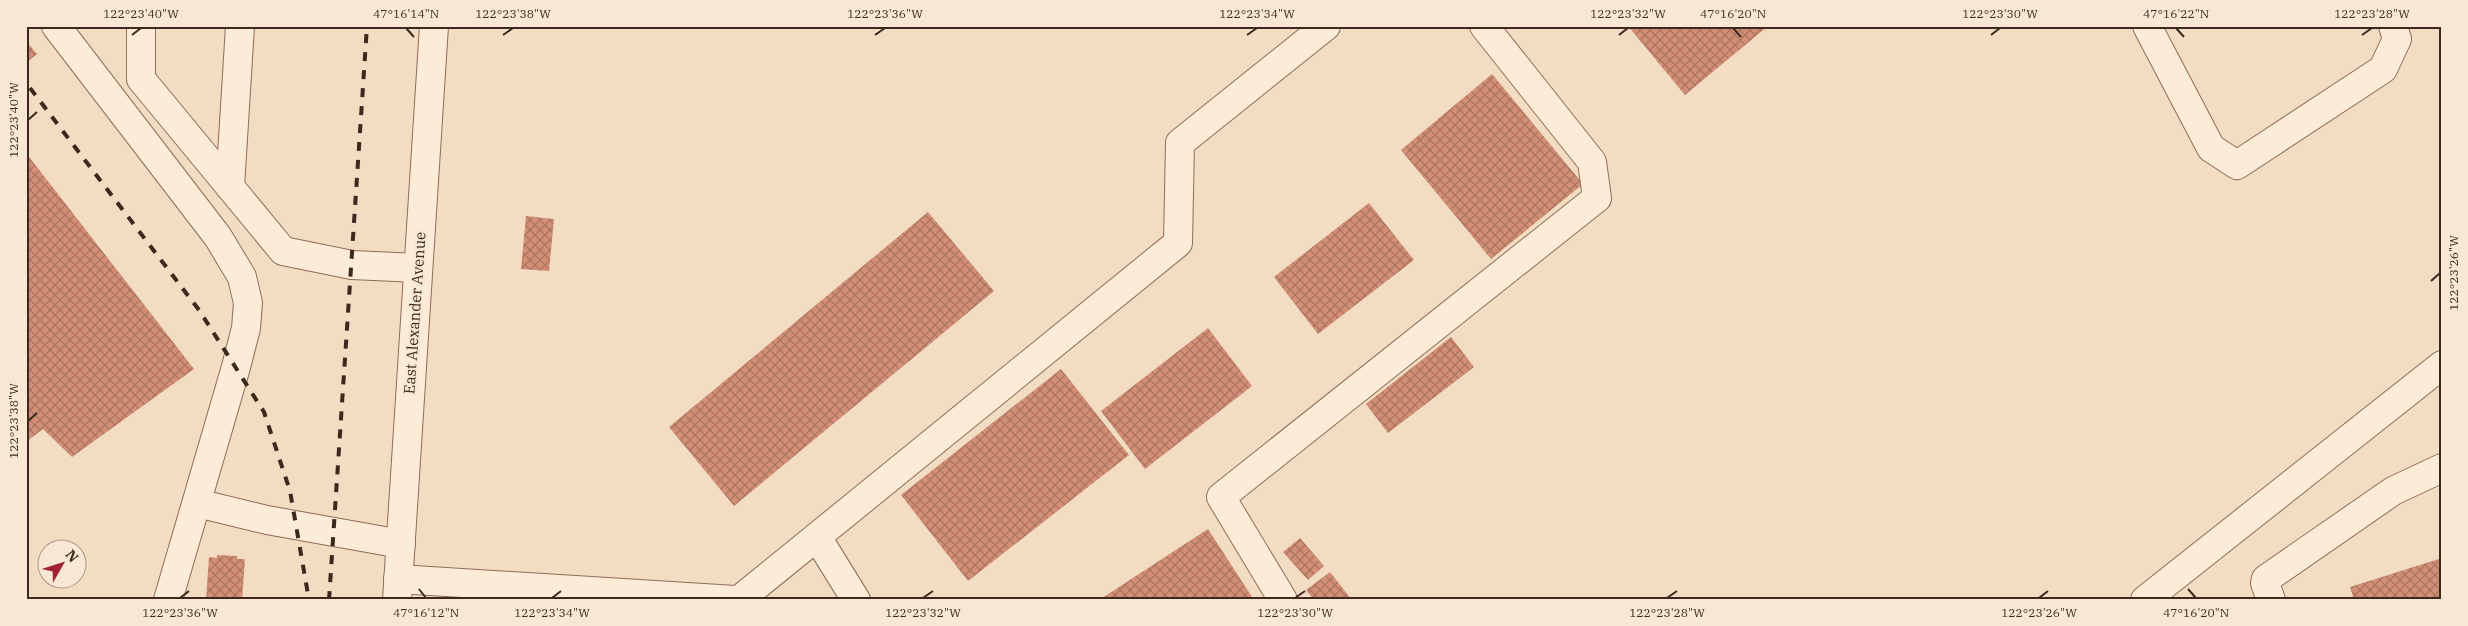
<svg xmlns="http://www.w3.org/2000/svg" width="2468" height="626" font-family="'IBM Plex Serif',serif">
<defs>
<pattern id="building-cross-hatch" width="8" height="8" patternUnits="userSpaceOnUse" patternTransform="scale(1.25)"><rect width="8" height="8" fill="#d38f76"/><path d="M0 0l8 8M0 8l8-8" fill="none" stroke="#ac7560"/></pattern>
</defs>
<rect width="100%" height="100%" fill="#f2ddc3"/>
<!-- building -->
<g fill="url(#building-cross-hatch)">
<polygon points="1628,26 1768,26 1685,95"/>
<polygon points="26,41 37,54 26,63"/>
<polygon points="1492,74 1583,184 1491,259 1401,150"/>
<polygon points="26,153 194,369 72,457 43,429 26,442"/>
<polygon points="1369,203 1414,260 1318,334 1274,277"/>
<polygon points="928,212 994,291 734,506 669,427"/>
<polygon points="526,216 554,219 549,271 521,269"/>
<polygon points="1208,328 1252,386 1145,469 1101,411"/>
<polygon points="1451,337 1474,367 1388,433 1366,404"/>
<polygon points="1061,369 1129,455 968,581 901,495"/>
<polygon points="1208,529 1254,600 1099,600"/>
<polygon points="1300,538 1324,566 1308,580 1283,552"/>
<polygon points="217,555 237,556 237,559 245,559 242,600 206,600 209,557 217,558"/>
<polygon points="2442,558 2442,600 2354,600 2350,587"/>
<polygon points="1330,572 1352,600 1314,600 1306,590"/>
</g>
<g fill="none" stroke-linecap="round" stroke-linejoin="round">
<defs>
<g id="minor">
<polyline points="56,26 218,237 242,277 248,303 246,328 236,367 168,600"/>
<polyline points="141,26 141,79 283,251 352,265 418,268"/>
<polyline points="2147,26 2211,148 2237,165 2383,69 2397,39 2393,26"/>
<polyline points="230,187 240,26"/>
<polyline points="197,503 267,520 401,544"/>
<polyline points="817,537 856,600"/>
<polyline points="398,579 735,600"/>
<polyline points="397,600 434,26"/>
<polyline points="739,600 1178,243 1180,143 1326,26"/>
<polyline points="1283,600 1221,497 1597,198 1592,162 1484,26"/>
<polyline points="2145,600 2442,365"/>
<polyline points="2271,600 2265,583 2266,579 2393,491 2442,468"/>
</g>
</defs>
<!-- minor casing -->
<use href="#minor" stroke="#8e6d58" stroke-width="30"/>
<!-- minor -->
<use href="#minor" stroke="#fcebd7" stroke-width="28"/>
<!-- rail -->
<g stroke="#3c281d" stroke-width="4" stroke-dasharray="9 9" stroke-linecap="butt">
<polyline points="30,88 199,310 264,412 290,491 309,600"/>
<polyline points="329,600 367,26"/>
</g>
</g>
<!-- ticks -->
<path fill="none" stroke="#3c281d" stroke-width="2" d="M406,28L414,37M1733,28L1741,37M2176,28L2184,37M132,35L141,28M503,35L513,28M875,35L885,28M1247,35L1257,28M1619,35L1628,28M1991,35L2000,28M2362,35L2372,28M28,120L37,112M2431,281L2440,273M28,421L37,413M419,589L426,598M2188,589L2196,598M180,598L189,591M552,598L561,591M923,598L933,591M1295,598L1305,591M1667,598L1677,591M2039,598L2048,591"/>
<g text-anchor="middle" stroke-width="5" stroke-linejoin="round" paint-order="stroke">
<!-- street labels -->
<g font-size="15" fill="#3c281d" stroke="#f8e8d3">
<text transform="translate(415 313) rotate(-86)" y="5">East Alexander Avenue</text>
</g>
</g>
<!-- border -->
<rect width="2468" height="626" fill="none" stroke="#f8e8d3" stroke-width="55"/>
<!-- north arrow -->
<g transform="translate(62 564) rotate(51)"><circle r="24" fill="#f8e8d3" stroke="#ad9b8a"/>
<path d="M0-4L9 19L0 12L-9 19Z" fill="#a22336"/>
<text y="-8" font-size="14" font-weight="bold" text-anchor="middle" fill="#3c281d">N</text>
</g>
<rect x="28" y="28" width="2412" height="570" fill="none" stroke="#3c281d" stroke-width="2"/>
<g font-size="12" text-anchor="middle" fill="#3c281d">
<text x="141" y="18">122°23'40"W</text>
<text x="406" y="18">47°16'14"N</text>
<text x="513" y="18">122°23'38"W</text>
<text x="885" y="18">122°23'36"W</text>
<text x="1257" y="18">122°23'34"W</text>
<text x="1628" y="18">122°23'32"W</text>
<text x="1733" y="18">47°16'20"N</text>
<text x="2000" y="18">122°23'30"W</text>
<text x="2176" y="18">47°16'22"N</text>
<text x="2372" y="18">122°23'28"W</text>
<text transform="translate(14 120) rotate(-90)" y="4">122°23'40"W</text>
<text transform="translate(2454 273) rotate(-90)" y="4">122°23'26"W</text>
<text transform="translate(14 421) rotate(-90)" y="4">122°23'38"W</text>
<text x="180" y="617">122°23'36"W</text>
<text x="426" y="617">47°16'12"N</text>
<text x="552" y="617">122°23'34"W</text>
<text x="923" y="617">122°23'32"W</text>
<text x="1295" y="617">122°23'30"W</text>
<text x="1667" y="617">122°23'28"W</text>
<text x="2039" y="617">122°23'26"W</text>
<text x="2196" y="617">47°16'20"N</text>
</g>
</svg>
